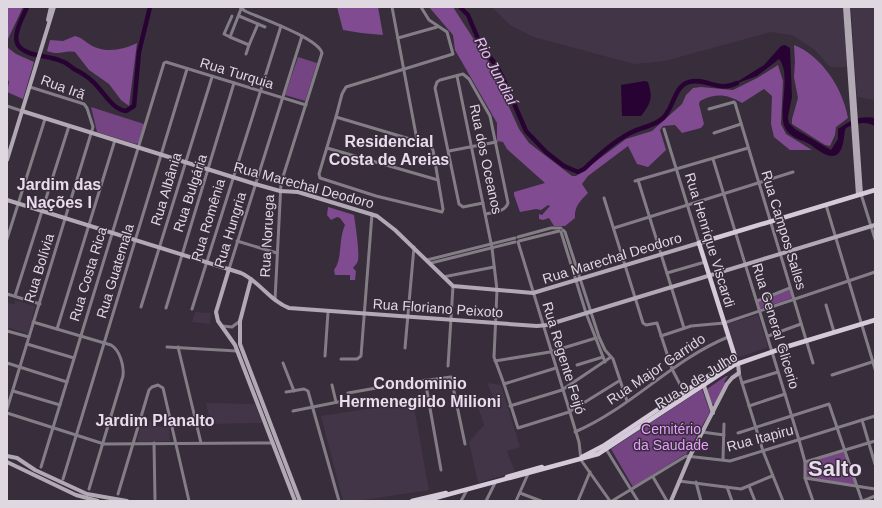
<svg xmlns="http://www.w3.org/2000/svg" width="882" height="508" font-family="Arial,sans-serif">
<rect width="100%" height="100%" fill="#382d3b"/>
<!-- built -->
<g fill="#433548">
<polygon points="492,7 843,7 847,67 830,67 815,50 792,35 770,32 665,61 634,64 534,37 510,25"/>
<polygon points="851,7 875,7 875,100 857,97"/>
<polygon points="15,300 35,306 28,334 7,327 7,303 15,304"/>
<polygon points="195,312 211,313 210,324 192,322"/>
<polygon points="758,315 768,347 740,357 736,355 726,324"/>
<polygon points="487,383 501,385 520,447 507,451 515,472 478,483 469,442 484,425 478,407 494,399"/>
<polygon points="413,402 429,490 356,501 343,501 321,416"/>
<polygon points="206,403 255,404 262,423 211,424"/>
<polygon points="144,419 156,423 156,426 166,427 166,424 169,423 170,441 139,442 137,438"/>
</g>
<!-- green -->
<g fill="#744483">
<polygon points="298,57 317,63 305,101 285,95"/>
<polygon points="91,107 144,124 139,143 136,144 97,132"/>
<polygon points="790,290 792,298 760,309 757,301"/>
<polygon points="726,376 728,376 724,382 726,383 715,404 712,404 711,401 723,384 711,401 707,389"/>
<polygon points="702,389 710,412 687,453 633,487 611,449"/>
<polygon points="845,450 857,486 805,477 805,462"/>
</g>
<!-- forest -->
<g fill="#804b90">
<polygon points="7,7 23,7 7,41"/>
<polygon points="337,7 378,7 383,35 361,33 343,30"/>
<path d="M429,7H453L489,63L519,129L529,143L572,176H576L626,139L652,131L682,104L686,95L693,88L701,87L733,90L757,78L778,65L783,81L781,124L786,134L812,150H790L774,137L771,124L772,96L764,89L742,103C727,94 716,93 700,101L699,104L704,124L701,128L682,133L675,125L663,126L660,130L666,150L648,167L637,164L628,146L588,176L582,184L588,193C580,201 574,207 575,218L565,226H554L549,218L543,220L539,219V214L542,215L550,206L548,205L541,210L536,209L520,212L514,195V192L545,183L507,149L503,142L497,141V123L455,50L453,35Z"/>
<path d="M75,36C82,38 83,40 89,44C104,54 123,50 137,43L129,106L121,100L109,84L89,70L75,52C63,50 60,56 47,51L50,40L63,41Z"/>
<path d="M794,45C822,56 843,89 848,118L836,127L835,135L830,146L825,145L792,124V119L798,98L794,77L795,62Z"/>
<polygon points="7,47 16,54 34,62 23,99 7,92 9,82 7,78"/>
<path d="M328,207L354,215C355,223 361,258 357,263C356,265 354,266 353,268L356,271L355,280H350V275H335L334,270C343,258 338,240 345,225L340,218L337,217L331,220L327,215Z"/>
</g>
<!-- water -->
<g fill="#290234">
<path d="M785,45L790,48L792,97L788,117L789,123L795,129L831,150L838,139V129C850,120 861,115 875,118V126C869,123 863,122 857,124C854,125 849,126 846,128C844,131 845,134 844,137C841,165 826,157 811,145C803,140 793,139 787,131C775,116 793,76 779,59L757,76L732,85L764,65L781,46Z"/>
<path d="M645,81L648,82C653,98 651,103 641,116H622L621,85Z"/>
</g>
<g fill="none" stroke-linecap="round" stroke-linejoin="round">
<!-- river -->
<g stroke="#290234" stroke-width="4.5">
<path d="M27,7C23,17 12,35 18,45C26,57 49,55 61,61C66,62 70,66 74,69C80,72 87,76 92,81C103,90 111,109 126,111L134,106L139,52L150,7"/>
<path d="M460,7L468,15L481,46L496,65L502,76L526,131L546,152L564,166L578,172L584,169C598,156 613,142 630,133C641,127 653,127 663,118C674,108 674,86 689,82C706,77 718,93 737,83"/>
</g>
<!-- street -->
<g stroke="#837e85" stroke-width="3">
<path d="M240,7L245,11C260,18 318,38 322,53L281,183L275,300"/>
<polyline points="392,7 417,140"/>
<polyline points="241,9 230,37 249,45 246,54"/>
<polyline points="239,16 265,27"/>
<polyline points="230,37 224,34 232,16"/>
<polyline points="398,38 437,27"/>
<polyline points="249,45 258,24"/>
<polyline points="457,76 492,248 497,290 494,357 504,384"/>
<polyline points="7,106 22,111"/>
<polyline points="709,109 734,102 735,103 813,363"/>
<polygon points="336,117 430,145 433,150 443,209 442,212 376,196 320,178 319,174"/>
<polyline points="336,117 342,94 346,87 453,54 447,32 429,20 421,7"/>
<polyline points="664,129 699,243"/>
<polyline points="714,133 741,124"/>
<polyline points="327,148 438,180"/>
<polyline points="449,151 496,142"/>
<polyline points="713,159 799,440 805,462 805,478 813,501"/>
<polyline points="638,180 684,328"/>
<polyline points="635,181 748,148"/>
<polyline points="861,194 875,239"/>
<polyline points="604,198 643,323 646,325 657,323 672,369 684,392"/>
<path d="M483,203L463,207L459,204L435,88L437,82L440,80L463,74L469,79L490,116L508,203C505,212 494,212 486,214"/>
<polyline points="826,205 875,369"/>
<polyline points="614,228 793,172"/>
<polyline points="563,230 565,232 599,337 605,350 613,359 627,401"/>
<polyline points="561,232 586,313 605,362"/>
<polyline points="518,237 551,228 561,228"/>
<polyline points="7,239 45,119"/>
<polyline points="237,241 277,253"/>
<polyline points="519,241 559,231"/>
<polyline points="518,242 579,442 581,460 610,501"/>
<polyline points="427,260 515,238"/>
<polyline points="431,263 515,242"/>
<polyline points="229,269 302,36"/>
<polyline points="667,273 705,262"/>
<polyline points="443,277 494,267"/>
<polyline points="7,294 40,304"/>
<polyline points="15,296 69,126"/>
<polyline points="757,301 790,288"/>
<polyline points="826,305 834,332"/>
<polyline points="141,307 212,77"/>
<polyline points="166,308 234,83"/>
<polyline points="192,309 281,26"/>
<path d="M33,322L111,345C120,350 124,366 123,376L89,489"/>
<polyline points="222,326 232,327 240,321"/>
<polyline points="57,329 115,140"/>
<polyline points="7,331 29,337"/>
<polyline points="661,336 691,326 724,323 875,272"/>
<polyline points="768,336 801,324"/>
<polyline points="27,344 74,358"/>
<polyline points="167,347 237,351"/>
<polyline points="178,347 201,443"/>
<polyline points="405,348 414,247"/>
<polyline points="325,356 328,312"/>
<polyline points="341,359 357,359 361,356 372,214"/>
<polyline points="495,361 550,352 596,338"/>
<polyline points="7,363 67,382"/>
<polyline points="283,363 294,391"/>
<polyline points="577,365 603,357"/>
<polyline points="448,366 453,286"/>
<polyline points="556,368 504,384 518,428 569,412 619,381"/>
<polyline points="739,373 763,451 783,501"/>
<polyline points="832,375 875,361"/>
<polyline points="425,380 441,470"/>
<polyline points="742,383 778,372"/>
<polyline points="332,385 336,402"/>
<polyline points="13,391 60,405"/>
<polyline points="286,392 304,389 308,391 339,501"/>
<polyline points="348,393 399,384 451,377 465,444"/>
<polyline points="510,406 562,390 611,357"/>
<polyline points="749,406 785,394"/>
<polyline points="7,409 93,127 87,108 84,104 30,87"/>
<polyline points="293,411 343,401"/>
<polyline points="7,413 104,444 273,443"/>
<polyline points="862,420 875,464"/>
<path d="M575,432C631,408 672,360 728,337"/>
<polyline points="702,432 724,435"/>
<polyline points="738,433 829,404 862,501"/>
<polyline points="154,443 155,499"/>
<polyline points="606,449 638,501"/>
<polyline points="723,459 724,424"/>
<polyline points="805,462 875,441"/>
<polyline points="41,467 164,63 166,62 306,105"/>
<polyline points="653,477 667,501"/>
<polyline points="805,478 875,489"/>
<polyline points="63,479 187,69"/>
<polyline points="679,481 741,489 772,476"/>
<polyline points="696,482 701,501"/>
<polyline points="749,486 755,501"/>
<polyline points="727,487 732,501"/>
<polyline points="520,493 541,501"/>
<polyline points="118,494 149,390 152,387 158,385 163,388 189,501"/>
<polyline points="461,501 467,490"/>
<polyline points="486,501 495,483"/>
<polyline points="516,501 528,474"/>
<polyline points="578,501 590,472"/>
<polyline points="612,501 686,456 730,461 875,416"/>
<polyline points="863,501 875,496"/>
</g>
<!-- secondary -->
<g stroke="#b1a9b4" stroke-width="4">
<polyline points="845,7 858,195"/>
<polyline points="848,7 861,194"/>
<polyline points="48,20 51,7"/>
<polyline points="22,111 255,184 280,191 298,192 377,216 395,230 453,286 533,293 699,243"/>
<polyline points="7,160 54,7"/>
<path d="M7,200L241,273C259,281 270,301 289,308L537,326L547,325L875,225"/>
<polyline points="229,269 216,312 218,321 235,345 295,501"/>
<polyline points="251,279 240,321 240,344 300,501"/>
<polyline points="704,386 713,413"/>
<polyline points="7,456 17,458 35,470 87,494 127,501"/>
<polyline points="7,462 76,495 98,501"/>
<polyline points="671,501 690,456 727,384 732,378 739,373 738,364"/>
</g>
<!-- primary -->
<g stroke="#d5cad9" stroke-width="4.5">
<polyline points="736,360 699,243 875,190"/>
<polyline points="582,457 603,446 708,376 732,364 735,358"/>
<polyline points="507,477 542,467"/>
<polyline points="412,501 446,493"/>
<polyline points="424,501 598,454 734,365 789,346 875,320"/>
</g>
</g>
<g text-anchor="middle" stroke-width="3" stroke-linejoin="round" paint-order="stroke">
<!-- street labels -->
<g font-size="14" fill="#dfd8e1" stroke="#382d3b">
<text transform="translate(237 73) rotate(17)" y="5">Rua Turquia</text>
<text transform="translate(63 87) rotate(20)" y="5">Rua Irã</text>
<text transform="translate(486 159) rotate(78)" y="5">Rua dos Oceanos</text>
<text transform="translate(304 185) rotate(15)" y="5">Rua Marechal Deodoro</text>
<text transform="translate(166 189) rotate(-73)" y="5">Rua Albânia</text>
<text transform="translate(190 193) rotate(-72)" y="5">Rua Bulgária</text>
<text transform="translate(208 220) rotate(-73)" y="5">Rua Romênia</text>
<text transform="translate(230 230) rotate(-73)" y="5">Rua Hungria</text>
<text transform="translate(784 230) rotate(73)" y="5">Rua Campos Salles</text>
<text transform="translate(267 236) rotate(-87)" y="5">Rua Noruega</text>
<text transform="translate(710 240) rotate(73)" y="5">Rua Henrique Viscardi</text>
<text transform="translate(612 258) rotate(-17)" y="5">Rua Marechal Deodoro</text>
<text transform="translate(39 268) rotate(-73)" y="5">Rua Bolívia</text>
<text transform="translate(115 271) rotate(-73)" y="5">Rua Guatemala</text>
<text transform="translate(88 274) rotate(-73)" y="5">Rua Costa Rica</text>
<text transform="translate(438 308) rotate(4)" y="5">Rua Floriano Peixoto</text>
<text transform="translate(776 326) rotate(73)" y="5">Rua General Glicerio</text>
<text transform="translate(564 358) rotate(73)" y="5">Rua Regente Feijó</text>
<text transform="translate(656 369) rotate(-34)" y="5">Rua Major Garrido</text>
<text transform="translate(696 380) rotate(-32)" y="5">Rua 9 de Julho</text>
<text transform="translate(760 438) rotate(-15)" y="5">Rua Itapiru</text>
</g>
<!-- park labels -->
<g font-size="14" fill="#e79efe" stroke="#382d3b">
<text x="671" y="434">Cemitério<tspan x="671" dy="16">da Saudade</tspan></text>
</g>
<!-- water labels -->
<g font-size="15" font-style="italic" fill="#eabef7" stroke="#382d3b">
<text transform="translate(496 71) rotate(62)" y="5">Rio Jundiaí</text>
</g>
<!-- quarter labels -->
<g font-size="16" font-weight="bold" fill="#e9dced" stroke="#382d3b">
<text x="389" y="147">Residencial<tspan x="389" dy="18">Costa de Areias</tspan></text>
<text x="59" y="190">Jardim das<tspan x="59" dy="18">Nações I</tspan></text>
<text x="420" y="389">Condominio<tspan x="420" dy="18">Hermenegildo Milioni</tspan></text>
<text x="155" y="426">Jardim Planalto</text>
</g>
<!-- town labels -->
<g font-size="22" font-weight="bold" fill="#e9dced" stroke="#382d3b">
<text x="835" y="476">Salto</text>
</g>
</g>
<!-- border -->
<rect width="882" height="508" fill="none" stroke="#dfd8e1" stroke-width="16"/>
</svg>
